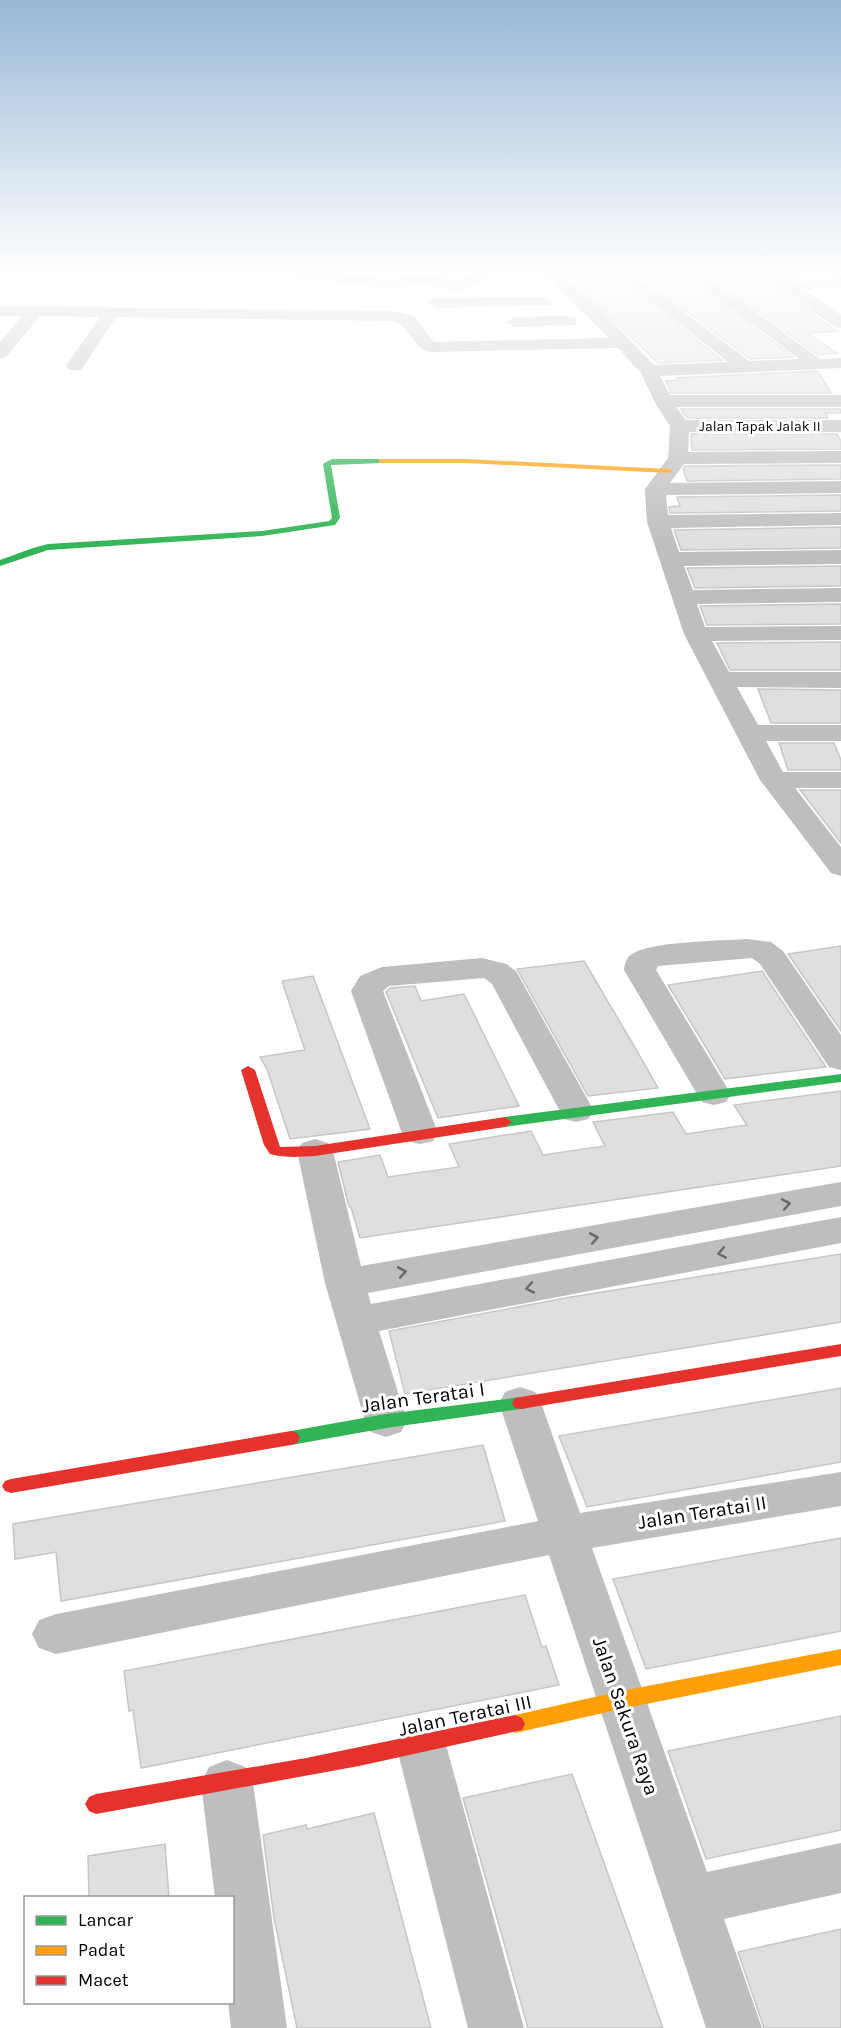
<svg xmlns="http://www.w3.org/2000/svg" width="841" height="2028" font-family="Karla,sans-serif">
<rect width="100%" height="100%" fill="#fff"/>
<!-- building -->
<g fill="#dfdfdf" stroke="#c6c6c6" stroke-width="1.5">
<polygon points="558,268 607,268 722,360 658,363"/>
<polygon points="629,268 676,268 793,357 750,359"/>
<polygon points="699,268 750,268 834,329 840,331 807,333 837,353 818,355"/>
<polygon points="774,268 789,268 805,278 792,280"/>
<polygon points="818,371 831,393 671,393 666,381 679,380 676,378"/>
<polygon points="681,409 840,409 841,413 825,413 828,418 687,418"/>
<polygon points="691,434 837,434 841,441 841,449 692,450"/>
<polygon points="841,465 841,479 687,481 683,469 685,466"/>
<polygon points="841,495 841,511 670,513 669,507 680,506 677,497"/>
<polygon points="841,527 841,548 681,550 674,530"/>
<polygon points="841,566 841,586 695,588 687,568"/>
<polygon points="841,604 841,624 707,625 700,606"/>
<polygon points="841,642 841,670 730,670 717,643"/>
<polygon points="758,689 841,690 841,723 771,723"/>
<polygon points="779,743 834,743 841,760 841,770 788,770"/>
<polygon points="800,790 841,790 841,843"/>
<polygon points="841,946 841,1031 788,954"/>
<polygon points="584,961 637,1051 658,1088 588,1096 517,969"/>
<polygon points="762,971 826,1067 725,1079 668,985"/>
<polygon points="313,976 370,1129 290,1139 267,1069 260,1057 305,1050 282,981"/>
<polygon points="415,986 421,1001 464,994 519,1106 438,1118 386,992 390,988"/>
<polygon points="841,1091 841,1166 360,1238 351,1207 349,1207 338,1162 380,1155 388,1177 459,1167 449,1144 531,1131 543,1155 605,1146 593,1122 673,1112 686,1134 747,1125 734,1105"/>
<polygon points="841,1254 841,1322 776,1333 405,1394 389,1331 571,1297"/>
<polygon points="841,1388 841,1462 587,1507 559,1436"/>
<polygon points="483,1445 505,1521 61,1601 56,1552 15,1559 13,1524"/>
<polygon points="841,1538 841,1631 646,1669 613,1579"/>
<polygon points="525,1595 542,1647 546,1646 559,1685 141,1768 133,1710 129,1711 124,1671"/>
<polygon points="841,1716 841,1830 706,1859 668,1751"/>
<polygon points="572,1774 635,1949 663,2028 528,2028 463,1798"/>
<polygon points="374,1813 431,2028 297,2028 274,1918 263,1835 306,1825 307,1829"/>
<polygon points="165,1844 169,1898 89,1898 88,1856"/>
<polygon points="841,1929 841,2028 764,2028 738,1952"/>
</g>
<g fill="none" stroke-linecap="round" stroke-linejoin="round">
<!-- street -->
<g fill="#bebebe" fill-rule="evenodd">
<path d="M279,268C313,268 347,276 381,278C395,279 409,275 423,275C449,276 456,285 480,269L479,268H536L528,273L494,274L478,285L458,290L423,285L382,288L285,275L280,273L277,270Z"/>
<path d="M538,268H555L597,306L654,365L728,362L609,268H626L749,361L799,359L678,268H696L820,359L841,358V368L660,376L670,395H841V407H676L686,420H841V432H689L688,452L841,451V463L684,464L670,483L841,481V493L666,495L668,515L841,513V525L671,528L679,552L841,550V564L684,566L693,590L841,588V602L697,604L705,627L841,626V640L712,641L729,672H841V688L737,687L758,725H841V741H766L783,772H841V788H795L841,847V876L831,873L760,780L684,634L647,522L645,489L668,458L670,426L654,401L641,373L618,348L429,352C413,348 410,326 393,321L116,317L81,370H69L66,366L100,317L40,316L6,357L0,358V342L22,316H0V306L394,311L414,316L434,342L609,338Z"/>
<polygon points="752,268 770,268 791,282 841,277 841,287 804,290 841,315 841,328 835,327"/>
<polygon points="545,297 553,302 551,305 436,308 428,303 436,298"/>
<polygon points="569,316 575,317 577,321 575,325 514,327 506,322 514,317"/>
<path d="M747,939L771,942L783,951L841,1035V1070L829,1067L760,964L752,958L658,966L656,970L731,1094L726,1102L714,1105L702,1102L697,1094L624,970C625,963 626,958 632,954C651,941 721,941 747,939Z"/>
<polygon points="482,958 506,964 516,971 594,1111 588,1119 576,1122 564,1119 492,984 484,978 389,986 383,991 438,1133 433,1141 420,1144 407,1141 402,1133 351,991 360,976 382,967"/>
<polygon points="315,1139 328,1143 333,1151 361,1266 841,1182 841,1206 368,1293 371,1304 841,1217 841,1243 379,1331 407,1421 401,1432 386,1437 371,1432 365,1421 325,1283 297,1151 302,1143"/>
<polygon points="520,1387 535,1392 541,1403 580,1513 841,1472 841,1506 592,1548 707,1872 841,1843 841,1893 724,1919 762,2028 706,2028 549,1555 56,1654 39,1648 32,1634 39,1620 56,1614 538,1521 499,1403 505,1392"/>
<polygon points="421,1723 439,1729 446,1745 524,2028 468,2028 396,1745 403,1729"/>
<polygon points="227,1760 245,1767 253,1783 287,2028 231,2028 228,2002 232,2002 232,1898 215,1898 201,1783 209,1767"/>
</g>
<!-- fast -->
<g fill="#30b455" fill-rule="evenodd">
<polygon points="332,459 382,459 386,461 382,463 331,465 340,518 335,525 262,536 48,550 0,566 0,560 33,548 48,544 262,531 329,521 332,518 323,464"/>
<polygon points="841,1074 841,1082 505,1127 498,1122 505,1117"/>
<polygon points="521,1397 527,1398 530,1403 527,1408 521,1409 386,1428 291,1445 285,1443 282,1438 285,1433 291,1431 386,1414"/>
</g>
<!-- slow -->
<g fill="#ff9f0a" fill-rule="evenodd">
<polygon points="379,459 467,459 669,469 673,471 669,473 467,463 379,463"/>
<polygon points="841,1649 841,1665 621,1709 515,1733 508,1730 505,1724 508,1718 515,1715 621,1691"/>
</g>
<!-- jam -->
<g fill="#e5322d" fill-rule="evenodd">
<path d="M248,1066L255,1070L280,1147L315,1146L505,1117L512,1122L505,1127L315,1156C299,1157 285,1158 270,1154L264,1145L241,1070Z"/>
<polygon points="841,1344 841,1356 521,1409 515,1408 512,1403 515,1398 521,1397"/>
<polygon points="291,1431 297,1433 300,1438 297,1443 291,1445 11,1493 5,1491 2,1486 5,1481 11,1479"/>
<polygon points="515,1715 522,1718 525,1724 522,1730 359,1766 96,1814 89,1811 85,1804 89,1797 96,1794 306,1758"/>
</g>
</g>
<!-- one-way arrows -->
<defs><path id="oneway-chevron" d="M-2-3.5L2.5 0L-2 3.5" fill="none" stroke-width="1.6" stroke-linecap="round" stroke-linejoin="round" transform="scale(1.5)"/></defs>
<g stroke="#686868">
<use href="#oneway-chevron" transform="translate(786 1204) rotate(-10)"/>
<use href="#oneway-chevron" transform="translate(594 1238) rotate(-10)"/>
<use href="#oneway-chevron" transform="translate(722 1253) rotate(169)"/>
<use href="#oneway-chevron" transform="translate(402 1272) rotate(-10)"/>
<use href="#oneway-chevron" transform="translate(530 1288) rotate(169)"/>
</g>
<!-- sky -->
<linearGradient id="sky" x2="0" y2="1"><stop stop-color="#97b8d7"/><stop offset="0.49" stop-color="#fff"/><stop offset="1" stop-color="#fff" stop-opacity="0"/></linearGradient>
<rect width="841" height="552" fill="url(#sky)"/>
<g text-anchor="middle" stroke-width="6" stroke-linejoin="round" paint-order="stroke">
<!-- far-street labels -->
<g font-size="14" fill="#000" stroke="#fff">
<text x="760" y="431">Jalan Tapak Jalak II</text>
</g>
<!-- near-street labels -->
<g font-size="20" fill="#000" stroke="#fff">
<text transform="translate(423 1397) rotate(-8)" y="7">Jalan Teratai I</text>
<text transform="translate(702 1512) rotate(-9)" y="7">Jalan Teratai II</text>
<text transform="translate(465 1715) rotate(-12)" y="7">Jalan Teratai III</text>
<text transform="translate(626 1716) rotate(71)" y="7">Jalan Sakura Raya</text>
</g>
</g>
<!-- legend -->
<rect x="24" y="1896" width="210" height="108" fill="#ffffff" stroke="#999999" stroke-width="1.5"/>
<rect x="36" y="1916" width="30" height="9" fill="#30b455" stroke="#999999" stroke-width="1.5"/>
<text x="78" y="1926" font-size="18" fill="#000000">Lancar</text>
<rect x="36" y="1946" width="30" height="9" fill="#ff9f0a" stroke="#999999" stroke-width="1.5"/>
<text x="78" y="1956" font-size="18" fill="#000000">Padat</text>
<rect x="36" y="1976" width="30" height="9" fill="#e5322d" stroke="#999999" stroke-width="1.5"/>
<text x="78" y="1986" font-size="18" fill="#000000">Macet</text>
</svg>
